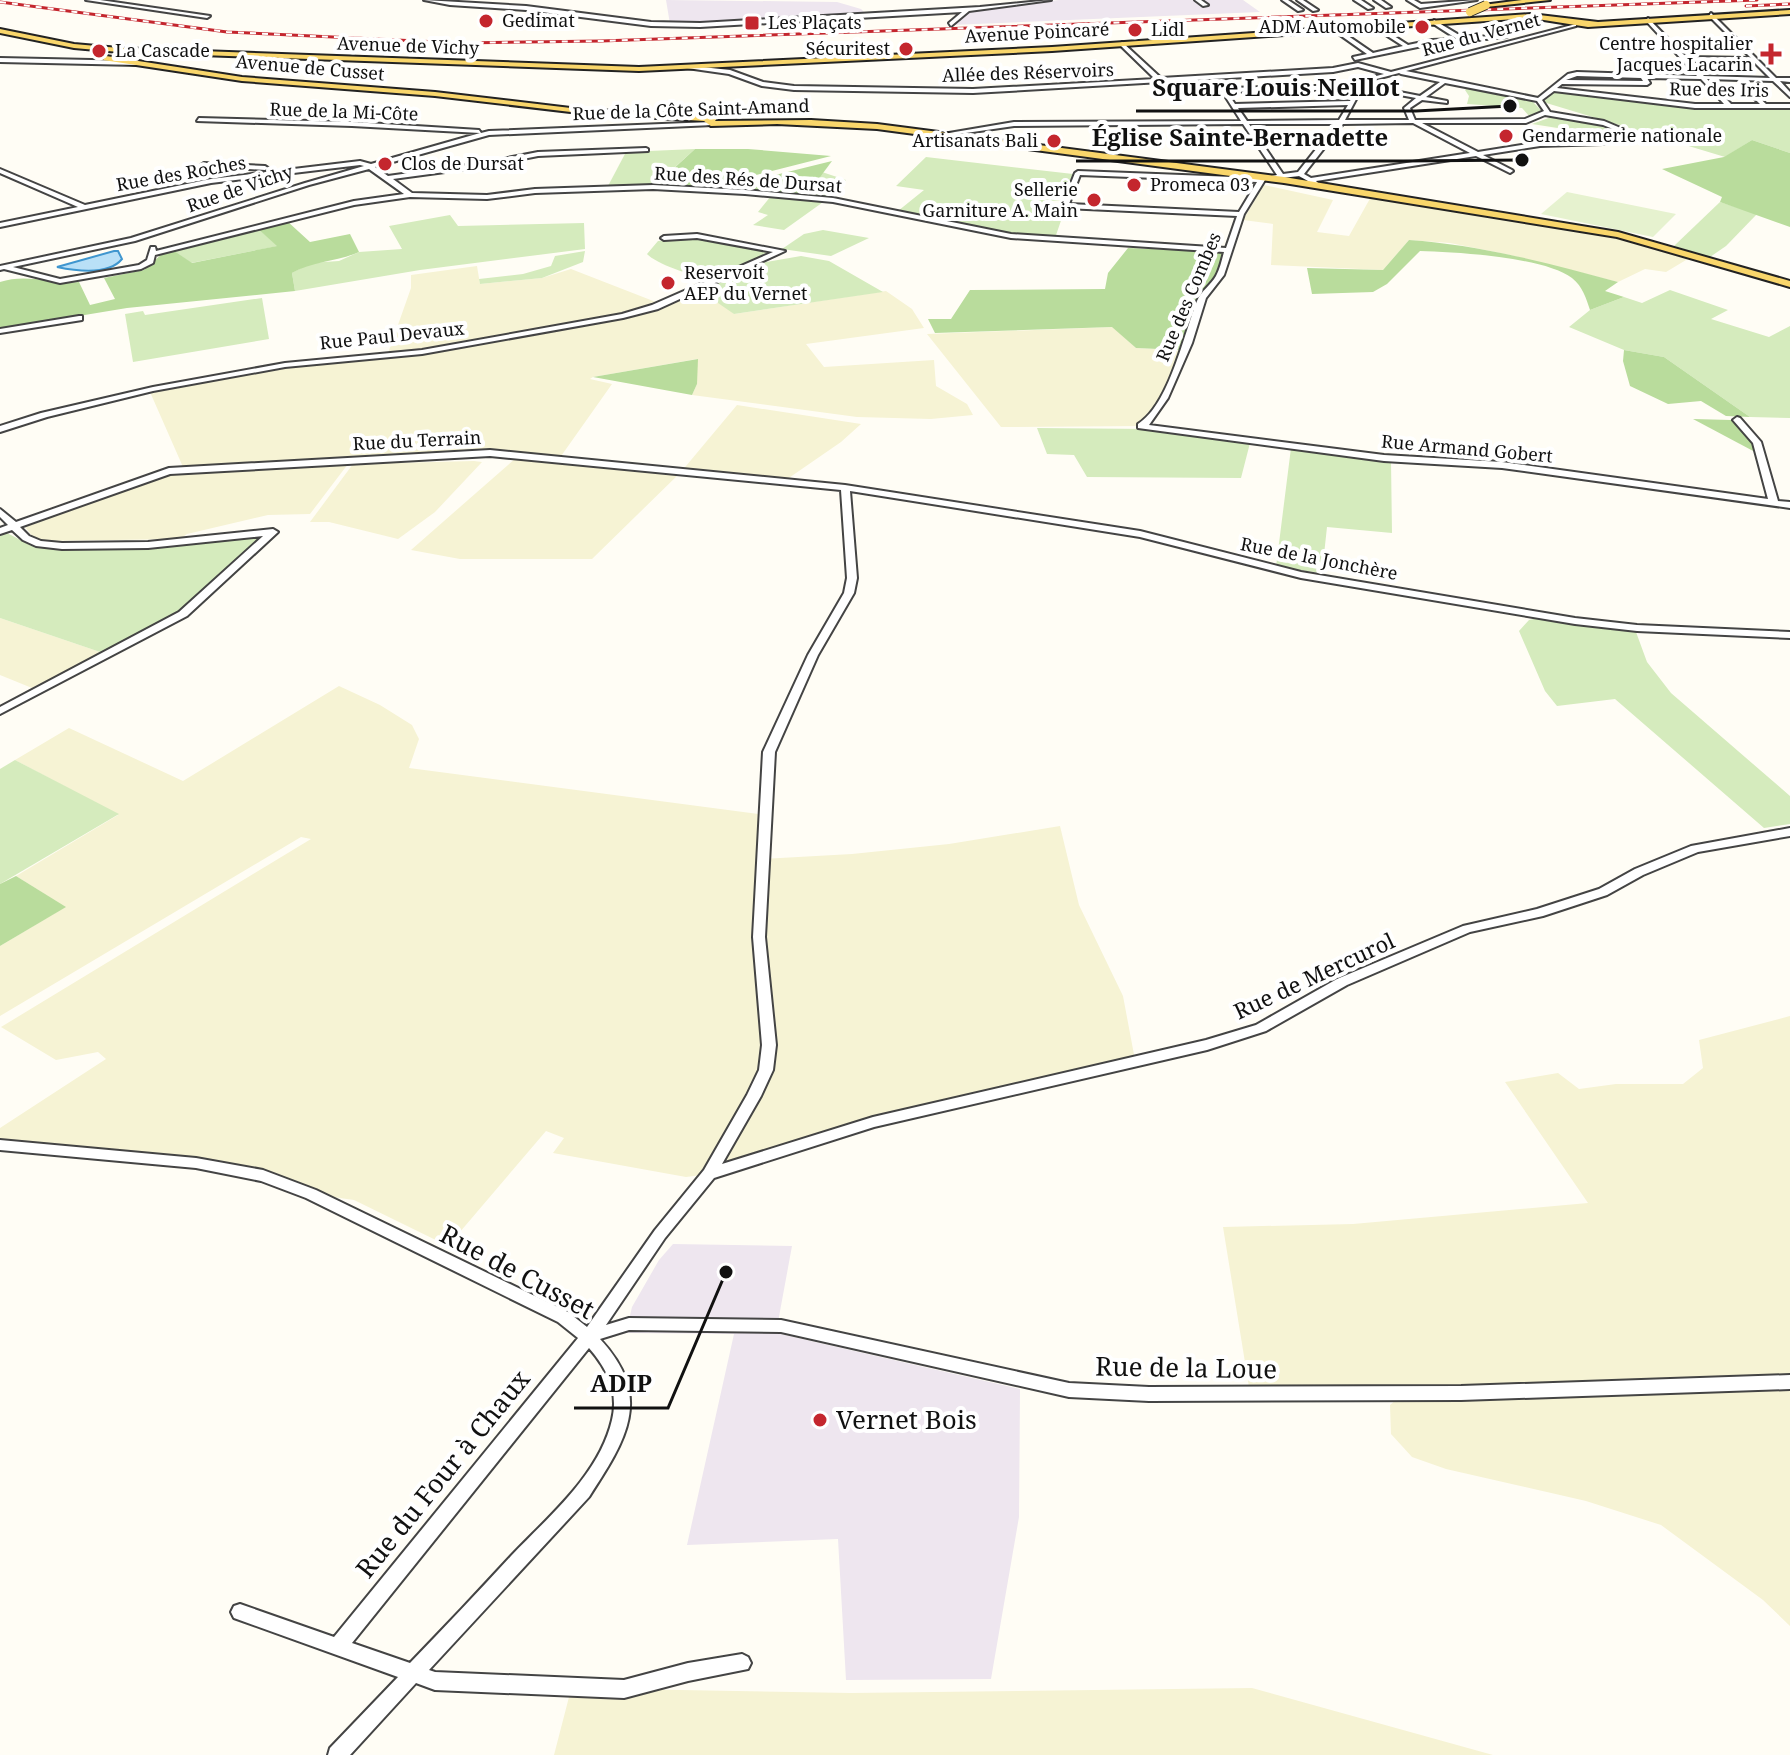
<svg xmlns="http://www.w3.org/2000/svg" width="1790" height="1755" font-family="'Noto Serif',serif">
<rect width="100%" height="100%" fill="#fffdf5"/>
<!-- industrial -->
<g fill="#eee6ef">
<polygon points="666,0 837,2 861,9 867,15 775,22 670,24"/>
<polygon points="1059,0 1243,0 1260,12 952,25 967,11"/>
<polygon points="673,1244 792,1246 776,1333 1020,1389 1019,1517 991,1679 846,1680 838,1539 687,1545 734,1334 626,1333 632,1307 659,1260"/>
</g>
<!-- farmland -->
<g fill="#f6f3d4">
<polygon points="1264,185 1333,200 1317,232 1349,236 1372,195 1582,230 1691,257 1666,272 1645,269 1618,282 1510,255 1450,243 1409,240 1383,270 1271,265 1273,224 1243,220"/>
<polygon points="477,266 480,284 542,278 571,269 661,304 696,289 716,294 734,314 886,291 912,309 924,328 806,344 824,367 934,360 936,386 967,404 973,415 931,419 857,417 692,395 697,384 697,359 593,377 590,379 612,384 559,459 681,472 737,405 861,424 841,442 783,482 681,472 592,559 460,559 411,550 517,457 490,453 351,460 310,514 268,515 187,534 180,539 46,541 33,537 25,527 170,474 317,463 183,467 150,392 311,363 387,356 411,288 411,275"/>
<polygon points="1113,327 1136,348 1185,351 1169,388 1141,426 1001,427 927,334"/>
<polygon points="474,461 482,462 435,512 398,539 329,522 310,522 353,464"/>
<polygon points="0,618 103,653 32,688 0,675"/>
<polygon points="339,686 380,705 412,725 419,739 409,768 765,815 762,859 852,854 949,844 1060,826 1079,905 1123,996 1135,1060 873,1122 709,1174 686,1177 553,1153 564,1138 546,1131 448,1246 354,1200 311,1194 263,1176 0,1145 0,1128 106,1059 98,1052 56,1060 1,1027 311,839 301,837 0,1016 0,946 65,907 16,876 118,815 15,760 69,728 183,781"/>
<polygon points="1790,1016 1790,1626 1763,1600 1661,1525 1586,1501 1446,1469 1412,1457 1391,1434 1390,1405 1403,1394 1250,1393 1223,1227 1353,1224 1588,1203 1505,1082 1558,1073 1579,1089 1616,1084 1683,1084 1703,1068 1699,1040"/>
<polygon points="1252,1688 1493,1755 554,1755 569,1697 624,1689 851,1693"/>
</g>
<!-- green -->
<g fill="#d5ebbd">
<polygon points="1469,87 1531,100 1542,111 1529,116 1522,108 1467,104 1469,96 1465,90"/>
<polygon points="1554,92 1683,107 1790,109 1790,153 1752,140 1725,157 1543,102"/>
<polygon points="1554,116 1601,124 1617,133 1593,141 1538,143 1569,138 1564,129 1532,124"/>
<polygon points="695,149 654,186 608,186 626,152"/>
<polygon points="926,157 1073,174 1061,200 1051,201 1049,205 1065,209 1055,238 1012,235 898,211 924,190 896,186"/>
<polygon points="822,172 846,180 826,200 784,230 753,225 768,215 758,212 771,196 804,199"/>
<polygon points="1720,202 1757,214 1726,246 1710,257 1674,246"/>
<polygon points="450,215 458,226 584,223 585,249 420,270 295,291 292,273 310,263 339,261 359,252 402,249 389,226"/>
<polygon points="257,228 278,246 191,263 173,250"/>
<polygon points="823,230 869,238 831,256 782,249 804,234"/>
<path d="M679,239H705L769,251C758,258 725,276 711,277C698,279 656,264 647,254L658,241Z"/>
<polygon points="585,251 583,262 542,278 480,284 479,279 523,274 551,266 555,256"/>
<polygon points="801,256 829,261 883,292 734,314 718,303 715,294 700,290 761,263"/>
<polygon points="1670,290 1728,310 1711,319 1769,337 1790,326 1790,418 1750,417 1664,357 1624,350 1569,327 1590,310 1624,297 1642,303"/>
<polygon points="262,298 269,339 133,362 125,314 143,311 145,315"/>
<polygon points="1037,428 1150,429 1250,443 1241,478 1087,477 1074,455 1047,454"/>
<polygon points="1291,448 1391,461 1392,533 1327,527 1322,573 1276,567"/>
<polygon points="7,533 36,548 148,549 263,536 181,611 103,653 0,618 0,536"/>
<polygon points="1538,618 1636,632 1647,662 1671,693 1790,796 1790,824 1764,828 1615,699 1557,706 1545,691 1519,631 1529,620"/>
<polygon points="15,760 119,814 0,884 0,769"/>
</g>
<!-- forest -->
<g fill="#b9dc9c">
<polygon points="1752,140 1790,153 1790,227 1720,202 1722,197 1662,169 1724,157"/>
<polygon points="695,149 748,149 831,156 709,187 654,186 662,172 671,171"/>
<polygon points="832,161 806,196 722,188"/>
<path d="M287,221L310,242L350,234L359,252C336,262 313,261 292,273L295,291L127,308L0,329V282C26,273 52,284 79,282L90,305L115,299L104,278L144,270L163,253L173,250L192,263L277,246L257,228Z"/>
<path d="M1409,240C1480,245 1549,263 1618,282L1605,291L1624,297L1590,310C1586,298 1583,287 1572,278C1544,257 1456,252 1420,251L1387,284L1373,292L1312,294L1307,268L1383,270Z"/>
<polygon points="1128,248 1224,252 1217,274 1206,289 1180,350 1136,348 1112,327 935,333 928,319 951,319 970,290 1105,289 1108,273"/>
<polygon points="1624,350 1664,357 1750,417 1726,416 1701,401 1668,404 1630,386 1623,361"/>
<polygon points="698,359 697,384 692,395 593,377"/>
<polygon points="1693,419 1731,420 1751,441 1755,452"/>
<polygon points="16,876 66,907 0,946 0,884"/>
</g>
<!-- pitch -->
<polygon fill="#e6f2cf" points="1567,192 1676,214 1653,237 1541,214"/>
<!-- water -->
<path fill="#b9e0f7" stroke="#3f96cf" stroke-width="2" d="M114,251H118L122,259C108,276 76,271 57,267Z"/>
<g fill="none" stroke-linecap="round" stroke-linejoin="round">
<defs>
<g id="minor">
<polygon points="86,0 100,0 210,16 207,18"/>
<polygon points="424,0 526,6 651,22 700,23 980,7 1051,0 969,11 951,26 949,23 962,12 700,27 651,26 526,10 450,5"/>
<polygon points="1195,0 1201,0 1208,5 1203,6"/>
<polygon points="1282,0 1288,0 1303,10 1298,11"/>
<polygon points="1297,0 1303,0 1318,10 1313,11"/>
<polygon points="1354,0 1361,0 1373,8 1368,9"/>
<polygon points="1374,0 1381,0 1391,7 1386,8"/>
<polygon points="1407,0 1414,0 1421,4 1477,0 1420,8"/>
<path d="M1711,13L1776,78H1790V82L1780,81L1790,92V97L1773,81L1707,79L1731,104H1760L1742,87L1744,84L1766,104H1790V108H1695L1554,91L1542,100L1550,112L1604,121L1623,129L1624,135L1603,144L1540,146L1483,155L1512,170L1513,171L1510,173L1476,156L1316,181L1318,183L1315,185L1299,176L1265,180L1244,214L1224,275L1206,298L1192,343L1168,398L1149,425L1384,455L1502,462L1768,499L1753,443L1733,420L1737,417L1740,418L1761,442L1778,501L1790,502V508L1502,468L1384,461L1138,428V424C1169,405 1184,334 1197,301C1201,291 1211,285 1216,276C1220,269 1222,259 1224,252L1011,238L833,202L745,194L653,189L535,193L487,199L410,197L354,205L155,255L153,263L141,269L60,283L4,269L0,270V266L131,238L305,183L364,166L360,165L211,183L0,227V223L78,207L0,173V169L85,205L211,179L360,161L371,164L480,133L352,126L197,121L199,118L352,122L479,130L481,133L489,131L711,122L713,125L489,135L375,167L388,176L482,163L538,152L646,148L648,149V151L538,156L482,167L393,179L412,193L487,195L535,189L653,185L745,190L833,198L1011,234L1226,248L1237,216L1065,208L1062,206L1075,173L1078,171L1260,178L1277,175L1243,124L1014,126L952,135L949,133L1014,122L1241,121L1218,85H1222L1224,88L1357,85L1361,80L1384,74L1358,67L1333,72L973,93L794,90L762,86L729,74L680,67L683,65L730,70L763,82L794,86L973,89L1155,79L1120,45L1122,42L1161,78L1333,68L1358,63L1391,72L1576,24V26L1406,71L1538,98L1568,74L1577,72L1639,74L1642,72L1645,74L1697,76L1646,21L1648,18L1686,57L1751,58L1709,16ZM1689,61L1754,62L1770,78L1704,76ZM1399,73L1401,74L1440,82L1420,96L1364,85L1365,82ZM1577,76L1641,78L1643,81L1566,80ZM1647,78L1701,79L1724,104H1695L1557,88L1562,84L1647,85L1650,83ZM1445,83L1537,101L1544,111L1525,119L1415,120L1410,108L1422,100L1447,103V101L1426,97ZM1362,88L1416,98L1404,108L1409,120H1345ZM1356,89L1350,101L1235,104L1227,92ZM1348,105L1339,120L1247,121L1238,108ZM1545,115L1603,125L1618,131V134L1602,140L1540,142L1478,152L1422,123H1526ZM1413,123L1470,153L1311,178L1304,174L1343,124ZM1249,124H1336L1298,172L1283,174ZM369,169L404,194L354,201L156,251L155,247H151L147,260L139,265L60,279L13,267L135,241L309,185ZM1080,175L1257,182L1239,212L1069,204Z"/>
<polygon points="1434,20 1464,38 1504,35 1507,37 1432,44 1355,60 1353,57 1367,54 1333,30 1338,29 1373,53 1403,46 1375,28 1377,25 1408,45 1432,40 1457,39 1432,23"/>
<polygon points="0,58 137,61 140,63 137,65 0,62"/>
<polygon points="204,163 265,166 268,168 265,170 202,166 201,165"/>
<polygon points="697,234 785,251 658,309 623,318 422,354 285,367 153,391 47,417 0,432 0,426 41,413 153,387 285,363 422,350 622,314 652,305 773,252 697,238 664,240 661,238 664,236"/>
<polygon points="79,316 82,316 82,320 0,333 0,329"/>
<path d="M490,450L845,485L1140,531L1301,572L1575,618L1637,625L1790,632V638L1637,631L1575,624L1301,578L1140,537L850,491L857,578L854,593L818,655L775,752L765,937L776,1045L773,1070L761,1096L722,1164L873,1117L1206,1040L1256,1025L1337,979L1463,926L1537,909L1599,889L1635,869L1691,846L1790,828V836L1698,852L1643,875L1607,895L1543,916L1470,932L1347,985L1266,1031L1207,1050L874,1127L714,1178L665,1238L606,1325L629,1318L781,1320L1069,1383L1149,1387L1461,1386L1790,1375V1389L1461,1400L1149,1401L1069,1397L781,1332L629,1330L600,1339C654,1397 626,1440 589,1497L429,1670L435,1672L624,1680L688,1663L742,1654L748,1657L751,1663L748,1669L688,1681L624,1698L435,1690L416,1683L350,1755H328L330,1748L398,1677L234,1618L231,1612L234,1606L240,1604L334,1637L578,1338L558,1322L306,1198L261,1181L196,1168L0,1150V1140L196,1158L263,1170L316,1190L568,1312L587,1327L655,1230L704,1170L747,1095L759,1070L762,1045L753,937L763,752L808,655L844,593L847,578L841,490L490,456L170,474L20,527L29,536L41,541L62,543L148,542L273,529L278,532L187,616L0,714V707L179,612L263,536L148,548L62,549L36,546L23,540L12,530L0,534V528L8,525L0,517V509L16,522L169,468ZM589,1348C607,1369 619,1391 612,1420C599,1475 549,1516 511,1556C478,1592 444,1628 410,1663L352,1643Z"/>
</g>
<g id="major">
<polygon points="1522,0 1550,0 1486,7 1483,5"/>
<polygon points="1790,10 1790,14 1588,27 1531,18 1052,51 639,71 119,52 74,48 0,33 0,29 74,44 119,48 639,67 1052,47 1531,14 1598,22"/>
<polygon points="106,56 242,77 435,92 579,109 706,116 718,117 715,121 811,120 877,124 1284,177 1618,232 1790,281 1790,287 1617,237 1284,183 877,129 777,124 711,126 704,121 579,113 435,96 242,81 103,60"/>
</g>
</defs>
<!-- minor casing -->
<use href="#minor" stroke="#444" stroke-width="4"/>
<!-- major casing -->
<use href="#major" stroke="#222" stroke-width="4"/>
<!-- minor -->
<use href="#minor" fill="#fff" fill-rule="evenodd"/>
<!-- major -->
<use href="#major" fill="#f9d66b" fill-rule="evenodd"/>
<defs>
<g id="rail">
<polyline points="0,2 227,32 460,43 601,41 1757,0"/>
<polyline points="1746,6 1790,4"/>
</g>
</defs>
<!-- rail casing -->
<use href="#rail" stroke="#c4262e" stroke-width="3"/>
<!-- rail -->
<use href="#rail" stroke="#fff" stroke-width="2" stroke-dasharray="6" stroke-linecap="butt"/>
<defs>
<polyline id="major-bridge" points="1470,12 1486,5"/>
</defs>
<!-- major-bridge casing -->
<use href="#major-bridge" stroke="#222" stroke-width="10" stroke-linecap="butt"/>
<!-- major-bridge -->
<use href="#major-bridge" stroke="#f9d66b" stroke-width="8"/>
</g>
<!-- markers -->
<g fill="#c4262e" stroke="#fff" stroke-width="3">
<circle cx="486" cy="21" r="8"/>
<rect x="744" y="15" width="16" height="16" rx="4"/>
<circle cx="1422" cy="27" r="8"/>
<circle cx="1135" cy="30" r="8"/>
<circle cx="906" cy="49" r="8"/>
<circle cx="99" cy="51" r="8"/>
<path d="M1767 42h8v8h8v8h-8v8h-8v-8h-8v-8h8z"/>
<circle cx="1506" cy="136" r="8"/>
<circle cx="1054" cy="141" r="8"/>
<circle cx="385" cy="164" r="8"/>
<circle cx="1134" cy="185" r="8"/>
<circle cx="1094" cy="200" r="8"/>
<circle cx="668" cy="283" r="8"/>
<circle cx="820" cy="1420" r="8"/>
</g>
<g text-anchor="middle" stroke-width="8" stroke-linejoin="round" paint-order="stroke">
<!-- far-poi labels -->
<g font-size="18" fill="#111" stroke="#fff" text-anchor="start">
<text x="502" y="27">Gedimat</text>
<text x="768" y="29">Les Plaçats</text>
<text x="1406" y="33" text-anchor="end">ADM Automobile</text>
<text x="1151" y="36">Lidl</text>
<text x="1753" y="50" text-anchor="end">Centre hospitalier<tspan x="1753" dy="21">Jacques Lacarin</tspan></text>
<text x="890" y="55" text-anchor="end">Sécuritest</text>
<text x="115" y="57">La Cascade</text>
<text x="1522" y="142">Gendarmerie nationale</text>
<text x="1038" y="147" text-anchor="end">Artisanats Bali</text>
<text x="401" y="170">Clos de Dursat</text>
<text x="1150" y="191">Promeca 03</text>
<text x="1078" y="196" text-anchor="end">Sellerie<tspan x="1078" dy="21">Garniture A. Main</tspan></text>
<text x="684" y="279">Reservoit<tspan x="684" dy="21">AEP du Vernet</tspan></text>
</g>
<!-- far-street labels -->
<g font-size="18" fill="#111" stroke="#fff">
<text transform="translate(1037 33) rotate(-3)" y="6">Avenue Poincaré</text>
<text transform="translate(1481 35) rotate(-15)" y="6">Rue du Vernet</text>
<text transform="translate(408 46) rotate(2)" y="6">Avenue de Vichy</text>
<text transform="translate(310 68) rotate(5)" y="6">Avenue de Cusset</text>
<text transform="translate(1028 73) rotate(-2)" y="6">Allée des Réservoirs</text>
<text transform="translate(1719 90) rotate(1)" y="6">Rue des Iris</text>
<text transform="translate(691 110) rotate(-2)" y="6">Rue de la Côte Saint-Amand</text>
<text transform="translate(344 112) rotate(2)" y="6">Rue de la Mi-Côte</text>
<text transform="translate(181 174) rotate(-10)" y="6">Rue des Roches</text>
<text transform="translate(748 180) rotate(4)" y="6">Rue des Rés de Dursat</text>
<text transform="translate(240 189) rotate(-19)" y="6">Rue de Vichy</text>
<text transform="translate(1189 297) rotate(-67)" y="6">Rue des Combes</text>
<text transform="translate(392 336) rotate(-6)" y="6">Rue Paul Devaux</text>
<text transform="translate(417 441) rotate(-3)" y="6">Rue du Terrain</text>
<text transform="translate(1467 449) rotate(5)" y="6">Rue Armand Gobert</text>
<text transform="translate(1319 559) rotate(11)" y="6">Rue de la Jonchère</text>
</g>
<!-- street labels -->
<g font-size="22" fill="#111" stroke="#fff">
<text transform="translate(1314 976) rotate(-25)" y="8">Rue de Mercurol</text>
</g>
<!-- near-street labels -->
<g font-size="26" fill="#111" stroke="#fff">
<text transform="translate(517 1272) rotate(28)" y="9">Rue de Cusset</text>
<text transform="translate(1186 1368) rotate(1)" y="9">Rue de la Loue</text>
<text transform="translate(443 1474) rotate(-51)" y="9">Rue du Four à Chaux</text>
</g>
<!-- near-poi labels -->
<g font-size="26" fill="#111" stroke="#fff" text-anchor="start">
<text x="836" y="1429">Vernet Bois</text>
</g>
</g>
<!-- callouts -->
<path fill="none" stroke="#111" stroke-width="3" d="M1510 106L1416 111H1136M1522 160L1404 161H1076M726 1272L668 1408H574"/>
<g fill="#111" stroke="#fff" stroke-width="3">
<circle cx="1510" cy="106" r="8"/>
<circle cx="1522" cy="160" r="8"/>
<circle cx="726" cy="1272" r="8"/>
</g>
<g font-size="24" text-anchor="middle" font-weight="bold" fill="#111" stroke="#fff" stroke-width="8" stroke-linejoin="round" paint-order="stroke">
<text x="1276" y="96">Square Louis Neillot</text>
<text x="1240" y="146">Église Sainte-Bernadette</text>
<text x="621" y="1392">ADIP</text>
</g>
</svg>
